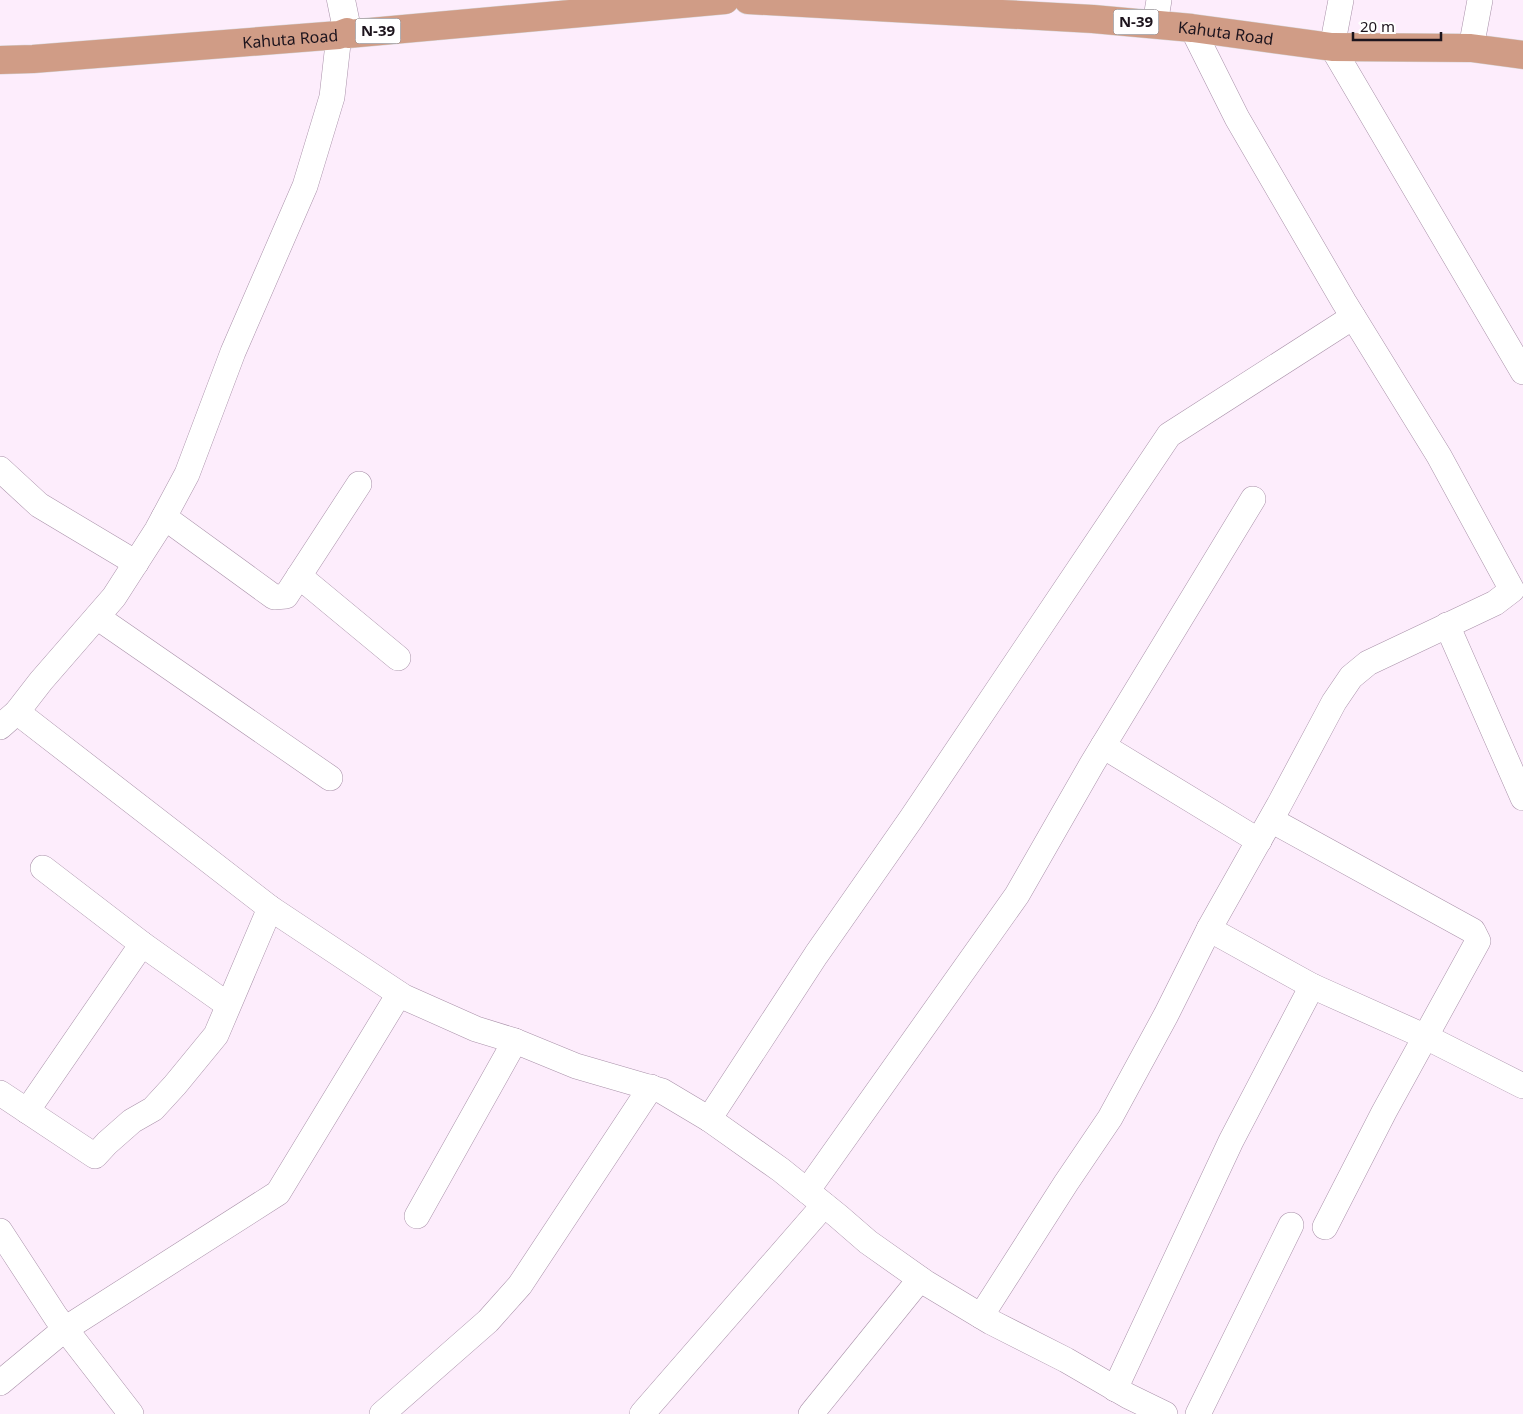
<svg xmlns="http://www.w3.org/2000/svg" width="1523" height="1414" font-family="'Noto Sans',sans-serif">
<rect width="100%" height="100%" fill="#fdedfc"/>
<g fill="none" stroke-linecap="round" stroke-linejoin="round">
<defs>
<g id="minor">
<polyline points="1341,0 1332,47 1523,372"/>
<polyline points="1155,24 1159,0"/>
<polyline points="1471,48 1480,0"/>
<polyline points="0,469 39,505 136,563"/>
<polyline points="164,517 274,597 286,596 359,484"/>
<polyline points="299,576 398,658"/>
<polyline points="97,617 330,778"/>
<polyline points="1447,625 1523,798"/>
<polyline points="17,712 270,908 404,997 476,1029 515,1041 576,1066 662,1091 709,1119 781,1170 838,1216 868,1242 926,1283 991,1322 1066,1360 1128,1396 1165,1414"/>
<polyline points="0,727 17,712 41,681 114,597 157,530 187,474 233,352 305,186 332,97 339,35"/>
<polyline points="1103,746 1259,841"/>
<polyline points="1271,820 1473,931 1478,941 1384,1112 1325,1227"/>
<polyline points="43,868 142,944 228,1005"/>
<polyline points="1209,929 1312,986 1426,1037 1523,1086"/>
<polyline points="0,1093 95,1156 107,1143 132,1121 153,1109 175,1085 216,1035 270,908"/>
<polyline points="27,1111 142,944"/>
<polyline points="709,1119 816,955 911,819 1169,435 1353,317"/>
<polyline points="807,1191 1017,895 1092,764 1253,499"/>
<polyline points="417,1216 515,1041"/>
<polyline points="0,1231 56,1317 131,1414"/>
<polyline points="981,1316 1066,1183 1110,1118 1166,1015 1209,929 1279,805 1334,702 1351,677 1368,663 1495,603 1512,590 1439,456 1344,302 1237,118 1192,28"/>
<polyline points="0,1383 65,1329 278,1193 399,994"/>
<polyline points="1115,1389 1231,1141 1312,986"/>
<polyline points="382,1414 488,1321 520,1285 651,1087"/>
<polyline points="642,1414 824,1205"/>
<polyline points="811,1414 920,1279"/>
<polyline points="1198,1414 1291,1225"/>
</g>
<polyline id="tertiary" points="341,0 348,34"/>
<g id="trunk">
<path id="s1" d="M748,0L1093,19L1192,28L1332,47L1471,48L1523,55"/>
<path id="s2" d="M0,60L33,59L339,35L347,32L348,34L725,0"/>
</g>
</defs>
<!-- minor casing -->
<use href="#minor" stroke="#a991a9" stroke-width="26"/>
<!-- tertiary casing -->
<use href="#tertiary" stroke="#a991a9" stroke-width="29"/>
<!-- trunk casing -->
<use href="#trunk" stroke="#d6d5d6" stroke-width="29"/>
<!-- minor -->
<use href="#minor" stroke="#fff" stroke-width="25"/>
<!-- tertiary -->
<use href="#tertiary" stroke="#fff" stroke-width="28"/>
<!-- trunk -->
<use href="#trunk" stroke="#d09c86" stroke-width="28"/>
</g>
<g text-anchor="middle" stroke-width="4" stroke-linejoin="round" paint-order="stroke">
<!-- shield labels -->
<g fill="#fff" stroke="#615a61" stroke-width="1">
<rect x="1113.5" y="9.5" width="45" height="25" rx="4"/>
<rect x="355.5" y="18.5" width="45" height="25" rx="4"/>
</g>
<g font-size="15" font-weight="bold" fill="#1d141d">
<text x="1136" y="27">N-39</text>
<text x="378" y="36">N-39</text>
</g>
<!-- street labels -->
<g font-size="16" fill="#1d141d" stroke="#fff">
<text dy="6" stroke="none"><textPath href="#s1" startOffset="479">Kahuta Road</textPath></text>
<text dy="6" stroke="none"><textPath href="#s2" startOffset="291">Kahuta Road</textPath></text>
</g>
</g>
<!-- scale -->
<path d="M1353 32v8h88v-8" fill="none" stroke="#1d141d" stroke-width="2.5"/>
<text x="1360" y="32" font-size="15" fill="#1d141d" stroke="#ffffff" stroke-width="4" paint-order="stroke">20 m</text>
</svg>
